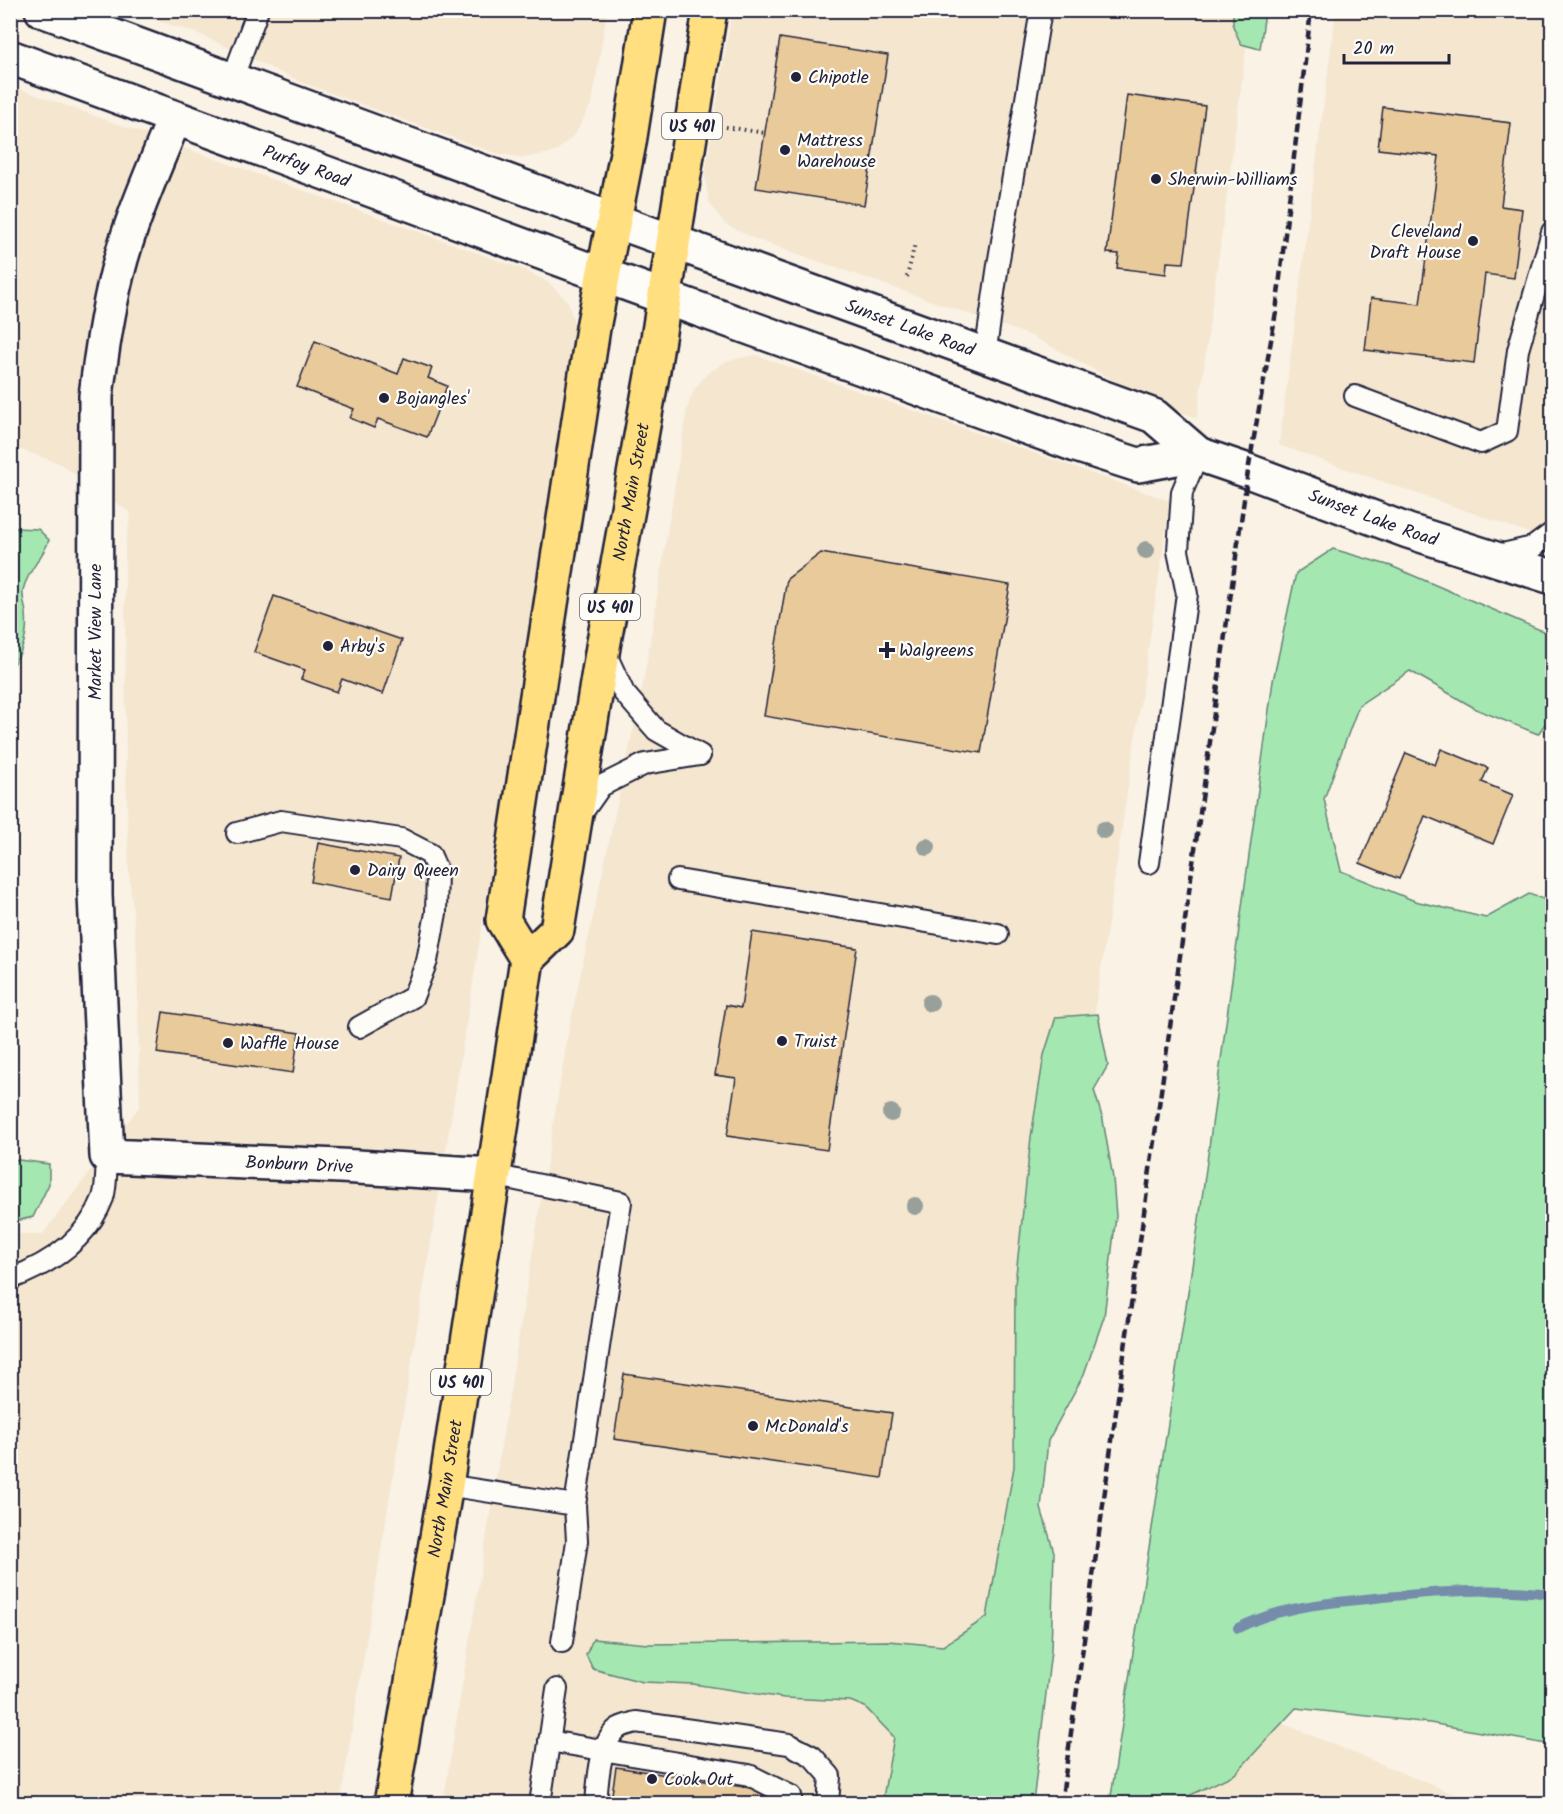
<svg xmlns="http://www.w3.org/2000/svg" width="1563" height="1814" font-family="Kalam,sans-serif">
<rect width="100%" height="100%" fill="#f9f2e5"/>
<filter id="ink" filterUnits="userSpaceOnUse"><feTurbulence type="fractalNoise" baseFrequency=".0167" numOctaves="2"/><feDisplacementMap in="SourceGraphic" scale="12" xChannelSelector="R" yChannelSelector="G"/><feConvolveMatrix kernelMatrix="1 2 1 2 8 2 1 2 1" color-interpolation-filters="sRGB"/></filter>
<g filter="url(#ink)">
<!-- built -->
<g fill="#f4e6cf">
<polygon points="127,11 607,11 592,102 575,134 555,152 523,158 492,152 301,82 197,33"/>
<polygon points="732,11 1251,11 1197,418 1152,401 1032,336 755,239 725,224 709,202 705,176"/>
<polygon points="1336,11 1552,11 1552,541 1279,445"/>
<polygon points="11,86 525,270 549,283 568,302 576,330 506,778 340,1803 11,1803 10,1234 43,1234 140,1106 137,952 129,872 126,767 125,547 131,513 59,463 11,446"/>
<polygon points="755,355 1170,501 978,1803 443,1804 569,1028 644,680 687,409 694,390 707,374 727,361"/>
<polygon points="1155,1671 1475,1803 1136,1804"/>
</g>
<!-- green -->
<g fill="#a5e7b1" stroke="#648476" stroke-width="1.5">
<polygon points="1233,11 1265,11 1260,49 1241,44 1233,26"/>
<path d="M15,528L38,529L49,540C43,558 28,569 23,590C22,597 25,606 26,613C28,631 24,653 11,666L10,530Z"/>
<polygon points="1333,549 1391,566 1552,635 1552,714 1538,734 1478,710 1410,671 1359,705 1324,799 1341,871 1415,901 1486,918 1529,894 1552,902 1552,1745 1430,1723 1296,1708 1235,1774 1174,1803 1110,1803 1198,1227 1273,681 1296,573"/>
<polygon points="1098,1014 1108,1065 1094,1090 1103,1120 1113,1178 1116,1216 1104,1317 1084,1374 1048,1441 1041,1508 1054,1552 1051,1651 1033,1803 882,1803 894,1737 865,1707 850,1701 784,1698 693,1684 643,1682 593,1669 586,1655 593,1639 648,1644 888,1641 943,1646 987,1617 1014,1467 1015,1284 1031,1137 1044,1055 1056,1017"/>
<polygon points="11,1159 49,1164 49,1184 33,1217 11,1222"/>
</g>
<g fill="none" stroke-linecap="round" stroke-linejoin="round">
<!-- stream -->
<path stroke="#758cab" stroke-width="10" d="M1238,1628C1284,1605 1325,1604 1375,1598C1433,1592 1494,1587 1552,1594"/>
</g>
<!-- building -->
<g fill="#e9ca9b" stroke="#22223b" stroke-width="1.5">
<polygon points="780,38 888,55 864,205 756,188"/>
<polygon points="1127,95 1205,106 1184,263 1167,262 1166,274 1117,268 1119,254 1107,253"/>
<polygon points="1383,107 1511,123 1501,206 1522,209 1514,278 1485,274 1474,363 1365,350 1371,298 1420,304 1439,156 1378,149"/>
<polygon points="315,341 398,374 404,358 432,368 428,378 447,386 427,437 378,419 374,428 350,418 354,409 297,387"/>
<polygon points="821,553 1010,585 981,753 764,716 787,579"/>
<polygon points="274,596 402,640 383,694 342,679 337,692 301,679 305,670 254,652"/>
<polygon points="1441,749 1488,768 1482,782 1513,795 1493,844 1425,816 1399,879 1360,863 1406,753 1435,765"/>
<polygon points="318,843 399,858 392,897 311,882"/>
<polygon points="752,932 857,948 827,1150 727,1136 736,1078 715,1075 726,1005 741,1008"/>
<polygon points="163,1012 299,1033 293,1073 157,1053"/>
<polygon points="624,1374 892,1413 882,1478 614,1439"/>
<polygon points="616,1767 763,1790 761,1804 634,1804 611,1801"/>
</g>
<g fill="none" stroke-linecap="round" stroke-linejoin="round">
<defs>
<g id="service">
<polyline points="232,80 258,10"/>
<polyline points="985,355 998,265 1041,10"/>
<polyline points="1355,396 1481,443 1507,431 1518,350 1552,232"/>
<polyline points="1494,556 1533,547 1552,533"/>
<polyline points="604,650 624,693 656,730 700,755"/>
<polyline points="582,813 601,786 645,764 700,755"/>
<polyline points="237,833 281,821 401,839 430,854 437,870 436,913 427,961 413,997 359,1027"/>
<polyline points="1149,863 1187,594 1178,551 1182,492 1198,454"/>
<polyline points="678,880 998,934"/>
<polyline points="493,1175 621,1202 575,1505 577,1541 562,1642"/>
<path d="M10,1279C50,1264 87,1240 103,1198C107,1186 106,1169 107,1156"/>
<polyline points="446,1485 575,1505"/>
<polyline points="549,1741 749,1775 791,1796 791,1804"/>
<polyline points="540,1804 557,1689"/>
<path d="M596,1804C598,1781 599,1745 617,1729C622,1725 630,1724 636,1722L789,1744L812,1756L830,1776L828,1804"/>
</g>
<g id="minor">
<path id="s1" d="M174,119C154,169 130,221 117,274C107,314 101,355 96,396L95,895L107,1156L340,1166L493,1175"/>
</g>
<g id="tertiary">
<polyline points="42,10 613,220"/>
<path id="s2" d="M10,57L603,275"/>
</g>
<g id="secondary">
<path id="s3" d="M613,220L1154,416L1198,454L1248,471L1408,531L1552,577"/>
<polyline points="603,275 1076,445 1138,465 1198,454"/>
</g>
<g id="trunk">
<polyline points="527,959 503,920 593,328 629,143 650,10"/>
<path id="s4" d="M391,1804L446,1485L527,959L557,930L603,647L653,370L710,10"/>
</g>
</defs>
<!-- service casing -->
<use href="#service" stroke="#22223b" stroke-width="24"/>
<!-- minor casing -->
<use href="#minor" stroke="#22223b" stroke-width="38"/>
<!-- tertiary casing -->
<use href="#tertiary" stroke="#22223b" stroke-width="38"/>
<!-- secondary casing -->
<use href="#secondary" stroke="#22223b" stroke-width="38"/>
<!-- trunk casing -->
<use href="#trunk" stroke="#22223b" stroke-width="38"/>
<!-- path -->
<g stroke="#22223b" stroke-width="4" stroke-dasharray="1.5 4.5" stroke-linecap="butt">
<polyline points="726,127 765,133"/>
<polyline points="907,277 915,243"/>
</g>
<!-- service -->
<use href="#service" stroke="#fdfcf7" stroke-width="20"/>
<!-- minor -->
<use href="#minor" stroke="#fdfcf7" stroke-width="33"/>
<!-- tertiary -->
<use href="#tertiary" stroke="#fdfcf7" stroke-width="33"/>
<!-- secondary -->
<use href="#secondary" stroke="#fdfcf7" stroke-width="33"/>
<!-- trunk -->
<use href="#trunk" stroke="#ffdf80" stroke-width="33"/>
<!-- rail -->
<polyline stroke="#22223b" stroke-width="4.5" stroke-dasharray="9 4.5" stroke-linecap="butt" points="1061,1804 1248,471 1276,312 1311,10"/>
</g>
<!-- trees -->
<g fill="#98a09b">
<circle cx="1146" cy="550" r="9"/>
<circle cx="1104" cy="830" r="9"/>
<circle cx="927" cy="847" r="9"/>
<circle cx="930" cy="1003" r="9"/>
<circle cx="891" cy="1113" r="9"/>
<circle cx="915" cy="1206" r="9"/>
</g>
</g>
<!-- markers -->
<g fill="#22223b" stroke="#fdfcf7" stroke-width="2">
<circle cx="796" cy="77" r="6"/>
<circle cx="785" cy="150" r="6"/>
<circle cx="1156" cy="179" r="6"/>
<circle cx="1473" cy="241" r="6"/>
<circle cx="384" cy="398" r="6"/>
<circle cx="328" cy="646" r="6"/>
<path d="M884 641h6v6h6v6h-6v6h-6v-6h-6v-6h6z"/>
<circle cx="355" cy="870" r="6"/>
<circle cx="782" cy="1041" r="6"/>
<circle cx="228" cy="1043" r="6"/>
<circle cx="753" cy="1426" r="6"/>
<circle cx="652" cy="1779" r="6"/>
</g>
<g text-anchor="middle" stroke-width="4.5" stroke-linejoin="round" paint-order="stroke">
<!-- shield labels -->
<g fill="#fdfcf7" stroke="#646373" stroke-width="1.5">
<rect x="662" y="113" width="60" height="26" rx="4.5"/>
<rect x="580" y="594" width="60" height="26" rx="4.5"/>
<rect x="431" y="1369" width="60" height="26" rx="4.5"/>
</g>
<g font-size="16" font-weight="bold" fill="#22223b">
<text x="692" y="132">US 401</text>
<text x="610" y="613">US 401</text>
<text x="461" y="1388">US 401</text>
</g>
<!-- poi labels -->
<g font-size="18" fill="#22223b" stroke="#fdfcf7" text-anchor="start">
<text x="808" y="83">Chipotle</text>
<text x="797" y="146">Mattress<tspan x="797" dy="21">Warehouse</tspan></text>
<text x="1168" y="185">Sherwin-Williams</text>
<text x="1461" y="237" text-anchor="end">Cleveland<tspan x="1461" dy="21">Draft House</tspan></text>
<text x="396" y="404">Bojangles'</text>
<text x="340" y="652">Arby's</text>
<text x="899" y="656">Walgreens</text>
<text x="367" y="876">Dairy Queen</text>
<text x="794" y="1047">Truist</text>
<text x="240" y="1049">Waffle House</text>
<text x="765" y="1432">McDonald's</text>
<text x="664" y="1785">Cook Out</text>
</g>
<!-- street labels -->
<g font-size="18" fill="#22223b" stroke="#fdfcf7">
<text dy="6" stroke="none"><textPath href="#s2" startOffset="316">Purfoy Road</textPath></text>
<text dy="6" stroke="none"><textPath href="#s3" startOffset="316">Sunset Lake Road</textPath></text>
<text dy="6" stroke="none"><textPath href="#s4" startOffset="1342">North Main Street</textPath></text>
<text dy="6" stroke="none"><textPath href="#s3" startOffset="820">Sunset Lake Road</textPath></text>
<text transform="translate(95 632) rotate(-90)" y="6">Market View Lane</text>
<text dy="6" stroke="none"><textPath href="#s1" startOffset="1242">Bonburn Drive</textPath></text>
<text dy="6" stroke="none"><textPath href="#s4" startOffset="320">North Main Street</textPath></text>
</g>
</g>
<!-- margin -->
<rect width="1563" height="1814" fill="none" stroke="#fdfcf7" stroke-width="36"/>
<rect x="18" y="18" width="1527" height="1778" fill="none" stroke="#22223b" stroke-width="2" filter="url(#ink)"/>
<!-- scale -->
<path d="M1344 54v9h105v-9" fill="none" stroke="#22223b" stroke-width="3"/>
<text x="1353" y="54" font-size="18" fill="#22223b" stroke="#fdfcf7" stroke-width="4.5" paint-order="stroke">20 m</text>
</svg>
